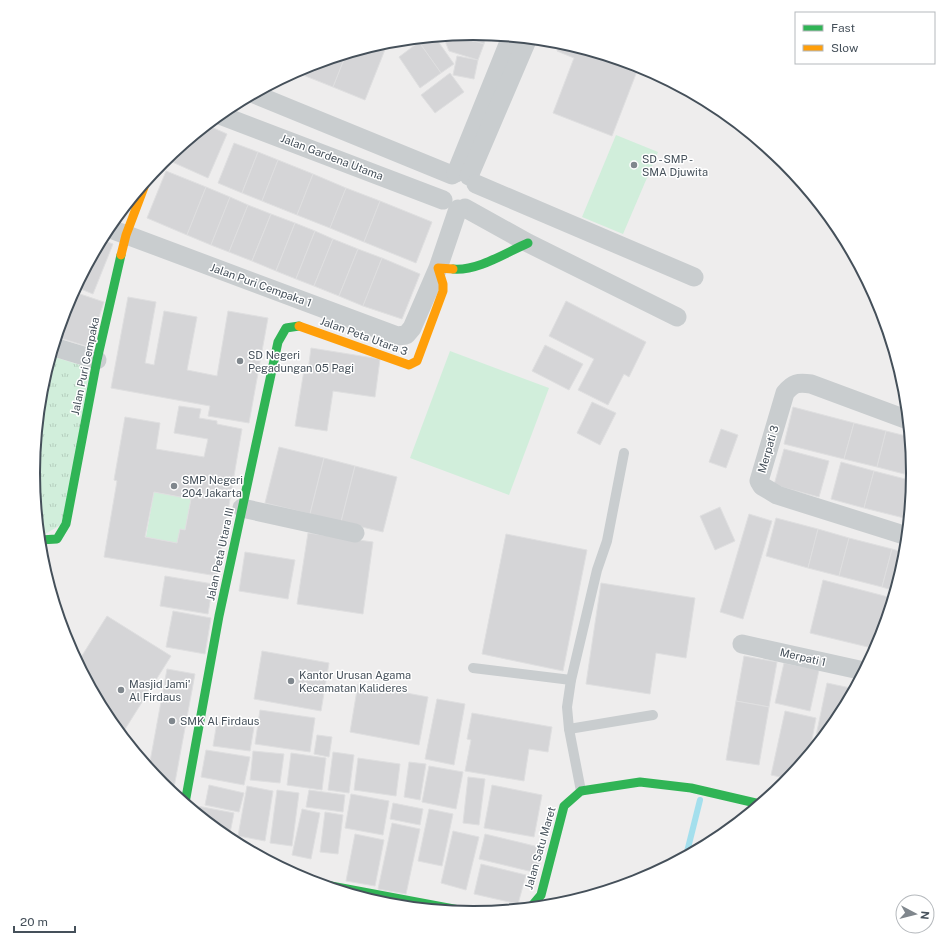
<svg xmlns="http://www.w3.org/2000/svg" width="947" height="946" font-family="'Public Sans',sans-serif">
<defs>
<pattern id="grass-tufts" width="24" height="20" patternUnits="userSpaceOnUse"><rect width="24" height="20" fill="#d1eedb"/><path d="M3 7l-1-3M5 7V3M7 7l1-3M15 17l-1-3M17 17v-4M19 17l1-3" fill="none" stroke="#b5cebe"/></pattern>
</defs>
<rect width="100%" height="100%" fill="#eeeded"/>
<!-- grass -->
<polygon fill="url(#grass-tufts)" points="51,356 90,368 64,523 40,537 34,473 42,387"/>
<!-- pitch -->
<g fill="#d1eedb">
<polygon points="616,135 658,152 623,234 582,217"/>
<polygon points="450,351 549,388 509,495 410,458"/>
<polygon points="154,492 191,499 185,530 180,529 177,543 146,537"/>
</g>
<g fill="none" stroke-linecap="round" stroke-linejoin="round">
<!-- stream -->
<polyline stroke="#a4dfed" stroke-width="6" points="686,856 700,800"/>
</g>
<!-- building -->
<g fill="#d5d5d7" stroke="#dfdfe0" fill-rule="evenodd">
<polygon points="474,33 487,34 484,44 453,35"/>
<polygon points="453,35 484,44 478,60 449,51 443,36"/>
<polygon points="435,37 454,64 441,73 419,42 426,38"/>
<polygon points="419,42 441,73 420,88 399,57"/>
<polygon points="561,42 639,66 612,136 553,113 574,58 557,51"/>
<polygon points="379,44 386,47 365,100 333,87 346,54"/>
<polygon points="346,54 333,87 303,75 306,66"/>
<polygon points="457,56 478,60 474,79 453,75"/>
<polygon points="306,66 303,75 295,72 305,66"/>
<polygon points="450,73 464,92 435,113 421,95"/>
<polygon points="207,125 227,134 208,178 170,161 174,152"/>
<polygon points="234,143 258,152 242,193 218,183"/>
<polygon points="258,152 278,160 262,201 242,193"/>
<polygon points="278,160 313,174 297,215 262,201"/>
<polygon points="166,171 206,187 187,235 147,218"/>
<polygon points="313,174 346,188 330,228 297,215"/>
<polygon points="206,187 230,197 211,245 187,235"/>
<polygon points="346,188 380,201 364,242 330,228"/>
<polygon points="230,197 248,205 229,252 211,245"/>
<polygon points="380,201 432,222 416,263 364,242"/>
<polygon points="248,205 271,214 252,261 229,252"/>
<polygon points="271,214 295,223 276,271 252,261"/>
<polygon points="295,223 315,231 296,279 276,271"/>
<polygon points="315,231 333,239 314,286 296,279"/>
<polygon points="333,239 358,249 339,296 314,286"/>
<polygon points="102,240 113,244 93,294 76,287"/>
<polygon points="358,249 382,258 363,306 339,296"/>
<polygon points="382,258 420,274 402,319 363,306"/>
<polygon points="74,292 104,302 89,347 57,337 67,304"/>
<polygon points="128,297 156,302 145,363 154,365 164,311 197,317 187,370 217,376 228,311 268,318 249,423 208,416 210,406 111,388"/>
<polygon points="566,301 646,342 629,377 624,374 608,405 578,390 594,359 549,336"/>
<polygon points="545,345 583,364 569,390 532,371"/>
<polygon points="311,348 380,359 375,397 333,391 327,431 295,426 304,370 308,371"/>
<polygon points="592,402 616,413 600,445 577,433"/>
<path d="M179,406L201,409L199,418L217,421V424L242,429L217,576L104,557L117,481L114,480L125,417L160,423L156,449L204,457L208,439L174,433ZM154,492L191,499L185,530L180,529L177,543L145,537Z"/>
<polygon points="793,407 854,423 844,459 784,444"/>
<polygon points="854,423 886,431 877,467 844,459"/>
<polygon points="721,429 738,435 726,468 709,462"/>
<polygon points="886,431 910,437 913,471 912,476 877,467"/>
<polygon points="279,447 324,458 310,514 265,503"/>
<polygon points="784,449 829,461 819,497 774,485"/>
<polygon points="324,458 355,466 341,522 310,514"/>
<polygon points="841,462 874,471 864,508 831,499"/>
<polygon points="355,466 397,477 383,532 341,522"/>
<polygon points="874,471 913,481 904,518 864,508"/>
<polygon points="912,484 909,519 904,518"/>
<polygon points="720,507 735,541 715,550 700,516"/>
<polygon points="749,514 772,521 743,619 720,612"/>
<polygon points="776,518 818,529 808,568 766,556"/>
<polygon points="818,529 849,538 839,576 808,568"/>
<polygon points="308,533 373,542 363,614 297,604"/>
<polygon points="506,534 587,550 563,671 482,654"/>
<polygon points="849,538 892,549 882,587 839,576"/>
<polygon points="892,549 906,553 895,591 882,587"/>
<polygon points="245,552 295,560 288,599 239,591"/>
<polygon points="165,576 213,584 208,614 160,606"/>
<polygon points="823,580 892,598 880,642 876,649 810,633"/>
<polygon points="601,583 695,598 686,658 656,653 650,694 586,684"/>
<polygon points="173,611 211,618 205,654 166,647"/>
<polygon points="107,616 171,656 122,734 108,717 78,662"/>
<polygon points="262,651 329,663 321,711 254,699"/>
<polygon points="744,656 777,662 769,707 736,701"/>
<polygon points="784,663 819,670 810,711 775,703"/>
<polygon points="167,669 195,674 173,793 162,784 149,767"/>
<polygon points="827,683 855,689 839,718 823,737 816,736"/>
<polygon points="358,684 428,697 419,745 350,732"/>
<polygon points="437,699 465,704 454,765 425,759"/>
<polygon points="736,701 769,707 759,765 726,760"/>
<polygon points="260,710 315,718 310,752 255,744"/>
<polygon points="785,711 816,718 809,755 789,779 771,775"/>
<polygon points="472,713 552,727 548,752 529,749 524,781 465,771 471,740 467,739"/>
<polygon points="217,722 254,727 250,751 213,746"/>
<polygon points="317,735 332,737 329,757 314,754"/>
<polygon points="206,750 250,757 244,785 201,777"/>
<polygon points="253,751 284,754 280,783 250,780"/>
<polygon points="333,752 354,755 349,793 328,790"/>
<polygon points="291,753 326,758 322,790 287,785"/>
<polygon points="358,758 400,764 396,796 354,790"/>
<polygon points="409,762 426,764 420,800 404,797"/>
<polygon points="429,766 463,772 456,809 422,802"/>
<polygon points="468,777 485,779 479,825 463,823"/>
<polygon points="209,785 244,793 239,812 205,805"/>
<polygon points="492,785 542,795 534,837 484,828"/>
<polygon points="247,786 273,791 265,841 238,836"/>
<polygon points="277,790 299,793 292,846 270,843"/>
<polygon points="309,790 345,795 343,812 306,807"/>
<polygon points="351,794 389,801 383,835 345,828"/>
<polygon points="393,803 423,809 420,825 390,819"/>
<polygon points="197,806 234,813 230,833 219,831 196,812"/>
<polygon points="302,809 320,813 311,859 292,855"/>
<polygon points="429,809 453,814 442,866 418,861"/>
<polygon points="325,812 343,815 338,854 320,852"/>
<polygon points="392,823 420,829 406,894 378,889"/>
<polygon points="453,831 479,837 466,890 441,883"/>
<polygon points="355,834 384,840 375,886 346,881"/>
<polygon points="485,834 543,848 537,873 479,859"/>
<polygon points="481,864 526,875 518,904 474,894"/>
</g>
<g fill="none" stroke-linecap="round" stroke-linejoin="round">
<!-- lane -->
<g stroke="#c9cdcf" stroke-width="10">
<polyline points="473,668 571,680"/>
<polyline points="569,729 653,715"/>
<polyline points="581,791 569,729 567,707 571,680 597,570 607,541 624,453"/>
</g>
<!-- street -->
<g stroke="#c9cdcf" stroke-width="19">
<polyline points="254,94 452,175"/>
<polyline points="220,115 443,200"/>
<polyline points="456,173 511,37"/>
<polyline points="469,176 528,38"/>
<polyline points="476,184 694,277"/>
<polyline points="465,208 528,243 677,317"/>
<polyline points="108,228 397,336 406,335 412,328 438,268 458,209"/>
<polyline points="54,347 97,360"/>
<polyline points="242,508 355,533"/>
<path d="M907,536L777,495L762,486L759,481L785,393C793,383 798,382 811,384L908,420"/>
<polyline points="742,644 864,671"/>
</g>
<!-- fast -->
<g stroke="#30b455" stroke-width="9">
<path d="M453,269C478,271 505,253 528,243"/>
<polyline points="40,540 57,539 66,524 97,360 121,255"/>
<polyline points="185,803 219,616 278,342 286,328 299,326"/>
<polyline points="315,883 475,913"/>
<polyline points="531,907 541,895 564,806 581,791 640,782 691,788 760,804"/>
</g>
<!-- slow -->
<g stroke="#ff9f0a" stroke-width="9">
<polyline points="121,255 126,235 146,182"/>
<polyline points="299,326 409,365 417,361 443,291 443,284 438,268 453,269"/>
</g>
</g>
<!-- markers -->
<g fill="#80878d" stroke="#fff" stroke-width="1.5">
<circle cx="634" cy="165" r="4"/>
<circle cx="240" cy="361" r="4"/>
<circle cx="174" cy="486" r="4"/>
<circle cx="291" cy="681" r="4"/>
<circle cx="121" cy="690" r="4"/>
<circle cx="172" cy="721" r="4"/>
</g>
<g text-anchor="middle" stroke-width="3" stroke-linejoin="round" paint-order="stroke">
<!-- street labels -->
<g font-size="11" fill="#45505a" stroke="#fff">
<text transform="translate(332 157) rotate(21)" y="4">Jalan Gardena Utama</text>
<text transform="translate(261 285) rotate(20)" y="4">Jalan Puri Cempaka 1</text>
<text transform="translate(364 336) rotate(20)" y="4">Jalan Peta Utara 3</text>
<text transform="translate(85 366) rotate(-78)" y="4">Jalan Puri Cempaka</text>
<text transform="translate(768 449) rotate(-74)" y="4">Merpati 3</text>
<text transform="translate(220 554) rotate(-78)" y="4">Jalan Peta Utara III</text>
<text transform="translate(803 657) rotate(13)" y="4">Merpati 1</text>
<text transform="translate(540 848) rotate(-74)" y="4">Jalan Satu Maret</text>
</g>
<!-- poi labels -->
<g font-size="11" fill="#45505a" stroke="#fff" text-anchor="start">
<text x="642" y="163">SD - SMP -<tspan x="642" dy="13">SMA Djuwita</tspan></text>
<text x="248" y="359">SD Negeri<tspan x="248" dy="13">Pegadungan 05 Pagi</tspan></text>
<text x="182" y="484">SMP Negeri<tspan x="182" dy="13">204 Jakarta</tspan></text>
<text x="299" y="679">Kantor Urusan Agama<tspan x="299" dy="13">Kecamatan Kalideres</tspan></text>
<text x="129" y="688">Masjid Jami'<tspan x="129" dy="13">Al Firdaus</tspan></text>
<text x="180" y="725">SMK Al Firdaus</text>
</g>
</g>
<!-- crop -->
<path d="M0 0H947V946H0ZM40 473a433 433 0 1 1 866 0a433 433 0 1 1-866 0Z" fill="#fff" fill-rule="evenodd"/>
<path fill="none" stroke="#45505a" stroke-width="2" d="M40 473a433 433 0 1 1 866 0a433 433 0 1 1-866 0Z"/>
<!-- legend -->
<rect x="795" y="12" width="140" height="52" fill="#ffffff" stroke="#b5b9bd"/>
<rect x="803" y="25" width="20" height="6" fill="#30b455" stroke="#b5b9bd"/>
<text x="831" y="32" font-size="12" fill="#45505a">Fast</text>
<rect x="803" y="45" width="20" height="6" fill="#ff9f0a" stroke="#b5b9bd"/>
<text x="831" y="52" font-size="12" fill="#45505a">Slow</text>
<!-- north arrow -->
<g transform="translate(915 914) rotate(97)"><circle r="19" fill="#ffffff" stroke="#b5b9bd"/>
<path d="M0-3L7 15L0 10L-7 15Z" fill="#80878d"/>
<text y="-6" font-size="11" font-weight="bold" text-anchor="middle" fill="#45505a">N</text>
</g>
<!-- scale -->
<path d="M14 926v6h61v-6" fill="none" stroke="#45505a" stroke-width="2"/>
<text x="20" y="926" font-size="12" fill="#45505a" stroke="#ffffff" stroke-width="3" paint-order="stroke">20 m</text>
</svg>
